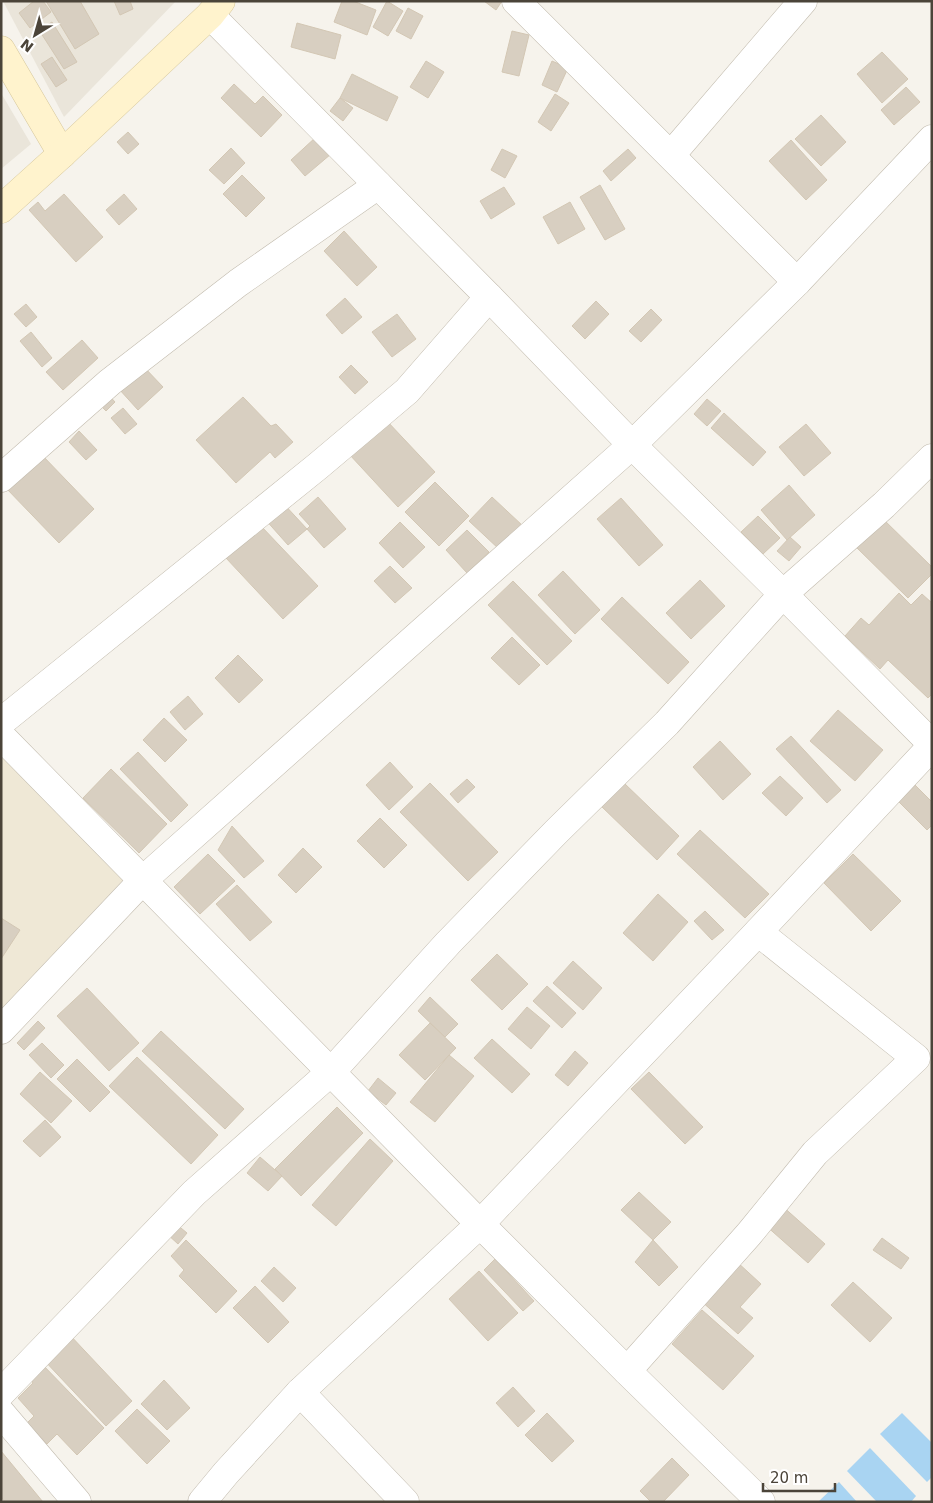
<svg xmlns="http://www.w3.org/2000/svg" width="933" height="1503" font-family="'DejaVu Sans',sans-serif">
<rect width="100%" height="100%" fill="#f6f3ec"/>
<!-- residential -->
<g fill="#eae5da">
<polygon points="3,1 176,1 64,117"/>
<polygon points="1,93 31,144 1,169"/>
</g>
<!-- education -->
<polygon fill="#efe8d6" points="1,755 126,877 1,1010"/>
<!-- water -->
<g fill="#a9d4f2">
<polygon points="902,1413 932,1443 932,1477 927,1482 880,1434"/>
<polygon points="870,1448 916,1496 911,1502 877,1502 847,1471"/>
<polygon points="839,1482 857,1502 818,1502"/>
</g>
<!-- building -->
<g fill="#d8cfc1" stroke="#d3c7b4">
<polygon points="34,1 43,1 51,12 30,28 19,13"/>
<polygon points="46,1 80,1 99,34 75,49"/>
<polygon points="114,1 130,1 133,9 120,15"/>
<polygon points="342,1 353,1 376,10 367,35 334,22"/>
<polygon points="387,1 403,11 388,36 373,27"/>
<polygon points="484,1 502,1 496,10"/>
<polygon points="408,8 423,16 411,39 396,31"/>
<polygon points="52,22 77,62 64,69 39,30"/>
<polygon points="297,23 341,35 335,59 291,47"/>
<polygon points="512,31 529,35 519,76 502,72"/>
<polygon points="882,52 908,79 882,103 857,74"/>
<polygon points="52,57 67,80 56,87 41,64"/>
<polygon points="426,61 444,72 428,98 410,87"/>
<polygon points="552,61 568,68 557,92 542,85"/>
<polygon points="352,74 398,97 387,121 340,98"/>
<polygon points="234,84 255,104 263,96 282,115 261,137 221,98"/>
<polygon points="906,87 920,102 894,125 881,110"/>
<polygon points="555,94 569,103 551,131 538,122"/>
<polygon points="340,98 353,108 343,121 330,111"/>
<polygon points="821,115 846,142 821,166 795,139"/>
<polygon points="128,132 139,144 128,154 117,142"/>
<polygon points="316,137 331,154 305,176 291,160"/>
<polygon points="791,140 827,180 806,200 769,161"/>
<polygon points="231,148 245,163 224,184 209,170"/>
<polygon points="502,149 517,156 505,178 491,170"/>
<polygon points="628,149 636,158 611,181 603,171"/>
<polygon points="242,175 265,198 246,217 223,194"/>
<polygon points="600,185 625,229 605,240 580,197"/>
<polygon points="504,187 515,204 491,219 480,201"/>
<polygon points="64,194 103,237 76,262 29,210 38,202 45,211"/>
<polygon points="124,194 137,209 119,225 106,210"/>
<polygon points="570,202 585,229 558,244 543,217"/>
<polygon points="344,231 377,267 357,286 324,251"/>
<polygon points="345,298 362,317 342,334 326,315"/>
<polygon points="596,301 609,314 585,339 572,326"/>
<polygon points="26,304 37,317 26,327 14,314"/>
<polygon points="651,309 662,320 641,342 629,331"/>
<polygon points="397,314 416,339 392,357 372,332"/>
<polygon points="31,332 52,358 42,367 20,341"/>
<polygon points="82,340 98,358 63,390 46,372"/>
<polygon points="351,365 368,382 355,394 339,377"/>
<polygon points="143,366 163,387 138,410 119,389"/>
<polygon points="106,392 115,402 106,411 96,401"/>
<polygon points="243,397 271,426 276,424 293,442 275,458 270,452 236,483 196,440"/>
<polygon points="707,399 721,411 707,426 694,414"/>
<polygon points="123,408 137,424 125,434 111,418"/>
<polygon points="724,413 766,452 753,466 711,428"/>
<polygon points="386,420 435,472 398,507 349,454"/>
<polygon points="806,424 831,453 804,476 779,447"/>
<polygon points="79,431 97,450 86,460 69,442"/>
<polygon points="41,454 94,509 59,543 6,488"/>
<polygon points="435,482 469,516 439,546 405,512"/>
<polygon points="789,485 815,515 787,540 761,510"/>
<polygon points="318,497 346,529 324,548 307,529 310,526 299,514"/>
<polygon points="492,497 523,526 500,550 469,521"/>
<polygon points="621,498 663,545 639,566 597,519"/>
<polygon points="282,502 307,529 288,545 264,518"/>
<polygon points="758,516 780,538 763,554 741,532"/>
<polygon points="882,518 932,567 932,574 908,598 855,546"/>
<polygon points="400,522 425,547 403,568 379,543"/>
<polygon points="261,526 318,586 283,619 226,558"/>
<polygon points="467,530 489,552 467,573 446,550"/>
<polygon points="790,537 801,547 789,561 777,551"/>
<polygon points="390,566 412,588 395,603 374,581"/>
<polygon points="563,571 600,610 575,634 538,595"/>
<polygon points="700,580 725,606 691,639 666,613"/>
<polygon points="513,581 572,641 547,665 488,605"/>
<polygon points="899,593 911,605 922,594 932,603 932,694 928,698 888,660 880,669 845,636 861,618 869,625"/>
<polygon points="622,597 689,662 668,684 601,619"/>
<polygon points="512,637 540,665 519,685 491,658"/>
<polygon points="238,655 263,680 239,703 215,678"/>
<polygon points="188,696 203,714 185,730 170,712"/>
<polygon points="838,710 883,750 855,781 810,741"/>
<polygon points="164,718 187,740 165,762 143,740"/>
<polygon points="791,736 841,790 827,803 776,749"/>
<polygon points="720,741 751,774 723,800 693,767"/>
<polygon points="138,752 188,805 171,822 120,769"/>
<polygon points="390,762 413,787 389,810 366,785"/>
<polygon points="111,769 167,824 139,853 83,798"/>
<polygon points="780,776 803,798 786,816 762,793"/>
<polygon points="467,779 475,787 458,803 450,794"/>
<polygon points="430,783 498,852 468,881 400,812"/>
<polygon points="624,783 679,836 657,860 601,806"/>
<polygon points="915,785 932,802 932,825 927,830 899,802"/>
<polygon points="380,818 407,845 384,868 357,841"/>
<polygon points="232,826 264,861 244,878 218,850"/>
<polygon points="700,830 769,894 745,918 677,854"/>
<polygon points="303,848 322,867 296,893 278,875"/>
<polygon points="208,854 235,881 200,914 174,887"/>
<polygon points="853,854 901,901 871,931 824,883"/>
<polygon points="237,885 272,922 250,941 216,904"/>
<polygon points="658,894 688,922 653,961 623,933"/>
<polygon points="705,911 724,930 712,940 694,921"/>
<polygon points="1,918 20,930 1,959"/>
<polygon points="497,954 528,984 502,1010 471,980"/>
<polygon points="573,961 602,988 583,1010 553,983"/>
<polygon points="547,986 576,1013 562,1028 533,1001"/>
<polygon points="87,988 139,1043 109,1071 57,1016"/>
<polygon points="430,997 458,1024 445,1037 418,1011"/>
<polygon points="527,1007 550,1026 531,1049 508,1029"/>
<polygon points="38,1021 45,1028 24,1050 17,1043"/>
<polygon points="430,1023 456,1048 425,1080 399,1055"/>
<polygon points="161,1031 244,1109 225,1129 142,1051"/>
<polygon points="492,1039 530,1074 512,1093 474,1058"/>
<polygon points="42,1043 64,1065 51,1078 29,1055"/>
<polygon points="575,1051 588,1063 568,1086 555,1075"/>
<polygon points="449,1055 474,1076 435,1122 410,1102"/>
<polygon points="137,1057 218,1135 191,1164 109,1086"/>
<polygon points="77,1059 110,1092 90,1112 57,1079"/>
<polygon points="40,1072 72,1101 51,1123 20,1094"/>
<polygon points="649,1072 703,1127 685,1144 631,1089"/>
<polygon points="378,1078 396,1093 386,1105 368,1091"/>
<polygon points="337,1107 363,1133 301,1196 275,1169"/>
<polygon points="45,1120 61,1137 40,1157 23,1141"/>
<polygon points="370,1139 393,1161 336,1226 312,1205"/>
<polygon points="260,1157 282,1176 268,1191 247,1173"/>
<polygon points="639,1192 671,1222 653,1240 621,1210"/>
<polygon points="781,1205 825,1244 808,1263 764,1224"/>
<polygon points="175,1223 187,1233 178,1244 166,1233"/>
<polygon points="882,1238 909,1258 901,1269 873,1250"/>
<polygon points="186,1240 237,1291 216,1313 179,1276 184,1270 171,1256"/>
<polygon points="653,1240 678,1267 659,1286 635,1262"/>
<polygon points="495,1259 534,1301 523,1311 484,1270"/>
<polygon points="736,1261 761,1284 740,1307 753,1318 738,1334 700,1300"/>
<polygon points="274,1267 296,1288 283,1302 261,1281"/>
<polygon points="479,1271 518,1313 488,1341 449,1299"/>
<polygon points="853,1282 892,1318 870,1342 831,1305"/>
<polygon points="255,1286 289,1322 268,1343 233,1308"/>
<polygon points="702,1310 754,1356 723,1390 672,1344"/>
<polygon points="68,1333 132,1401 106,1426 42,1358"/>
<polygon points="40,1362 104,1428 77,1455 57,1434 47,1444 27,1423 34,1416 18,1398 33,1383 27,1374"/>
<polygon points="164,1380 190,1408 167,1430 141,1404"/>
<polygon points="513,1387 535,1411 518,1427 496,1403"/>
<polygon points="137,1409 170,1441 147,1464 115,1431"/>
<polygon points="547,1413 574,1441 552,1462 525,1435"/>
<polygon points="1,1451 43,1502 5,1502 1,1497"/>
<polygon points="672,1458 689,1475 663,1502 651,1502 640,1491"/>
</g>
<g fill="none" stroke-linecap="round" stroke-linejoin="round">
<defs>
<g id="street">
<polyline points="516,1 797,282"/>
<polyline points="210,15 489,297 632,445 783,594 932,744"/>
<polyline points="671,155 803,1"/>
<polyline points="1,478 110,382 238,283 378,185"/>
<polyline points="1,722 318,466 407,391 489,297"/>
<polyline points="1,736 480,1224 627,1371 761,1502"/>
<polyline points="1,1030 143,880 632,445 797,282 932,139"/>
<polyline points="627,1371 749,1234 815,1153 916,1058 758,932"/>
<polyline points="300,1392 405,1502"/>
<polyline points="1,1393 194,1193 332,1071 448,943 556,832 667,723 783,594 884,505 932,458"/>
<polyline points="1,1413 77,1502"/>
<polyline points="202,1502 226,1473 300,1392 480,1224 758,932 932,746"/>
</g>
<g id="secondary">
<polyline points="1,50 62,154"/>
<polyline points="1,209 62,154 210,15 221,1"/>
</g>
</defs>
<!-- street casing -->
<use href="#street" stroke="#c2bbae" stroke-width="29"/>
<!-- secondary casing -->
<use href="#secondary" stroke="#d6c79b" stroke-width="29"/>
<!-- street -->
<use href="#street" stroke="#fff" stroke-width="28"/>
<!-- secondary -->
<use href="#secondary" stroke="#fff3cd" stroke-width="28"/>
</g>
<!-- border -->
<rect width="933" height="1503" fill="none" stroke="#4b4439" stroke-width="5"/>
<!-- north arrow -->
<g transform="translate(35 35) rotate(217)" stroke="#ffffff" stroke-width="4" paint-order="stroke">
<path d="M0-4L9 19L0 12L-9 19Z" fill="#4b4439"/>
<text y="-8" font-size="14" font-weight="bold" text-anchor="middle" fill="#4b4439">N</text>
</g>
<!-- scale -->
<path d="M763 1483v8h72v-8" fill="none" stroke="#4b4439" stroke-width="2.5"/>
<text x="770" y="1483" font-size="15" fill="#4b4439" stroke="#ffffff" stroke-width="4" paint-order="stroke">20 m</text>
</svg>
